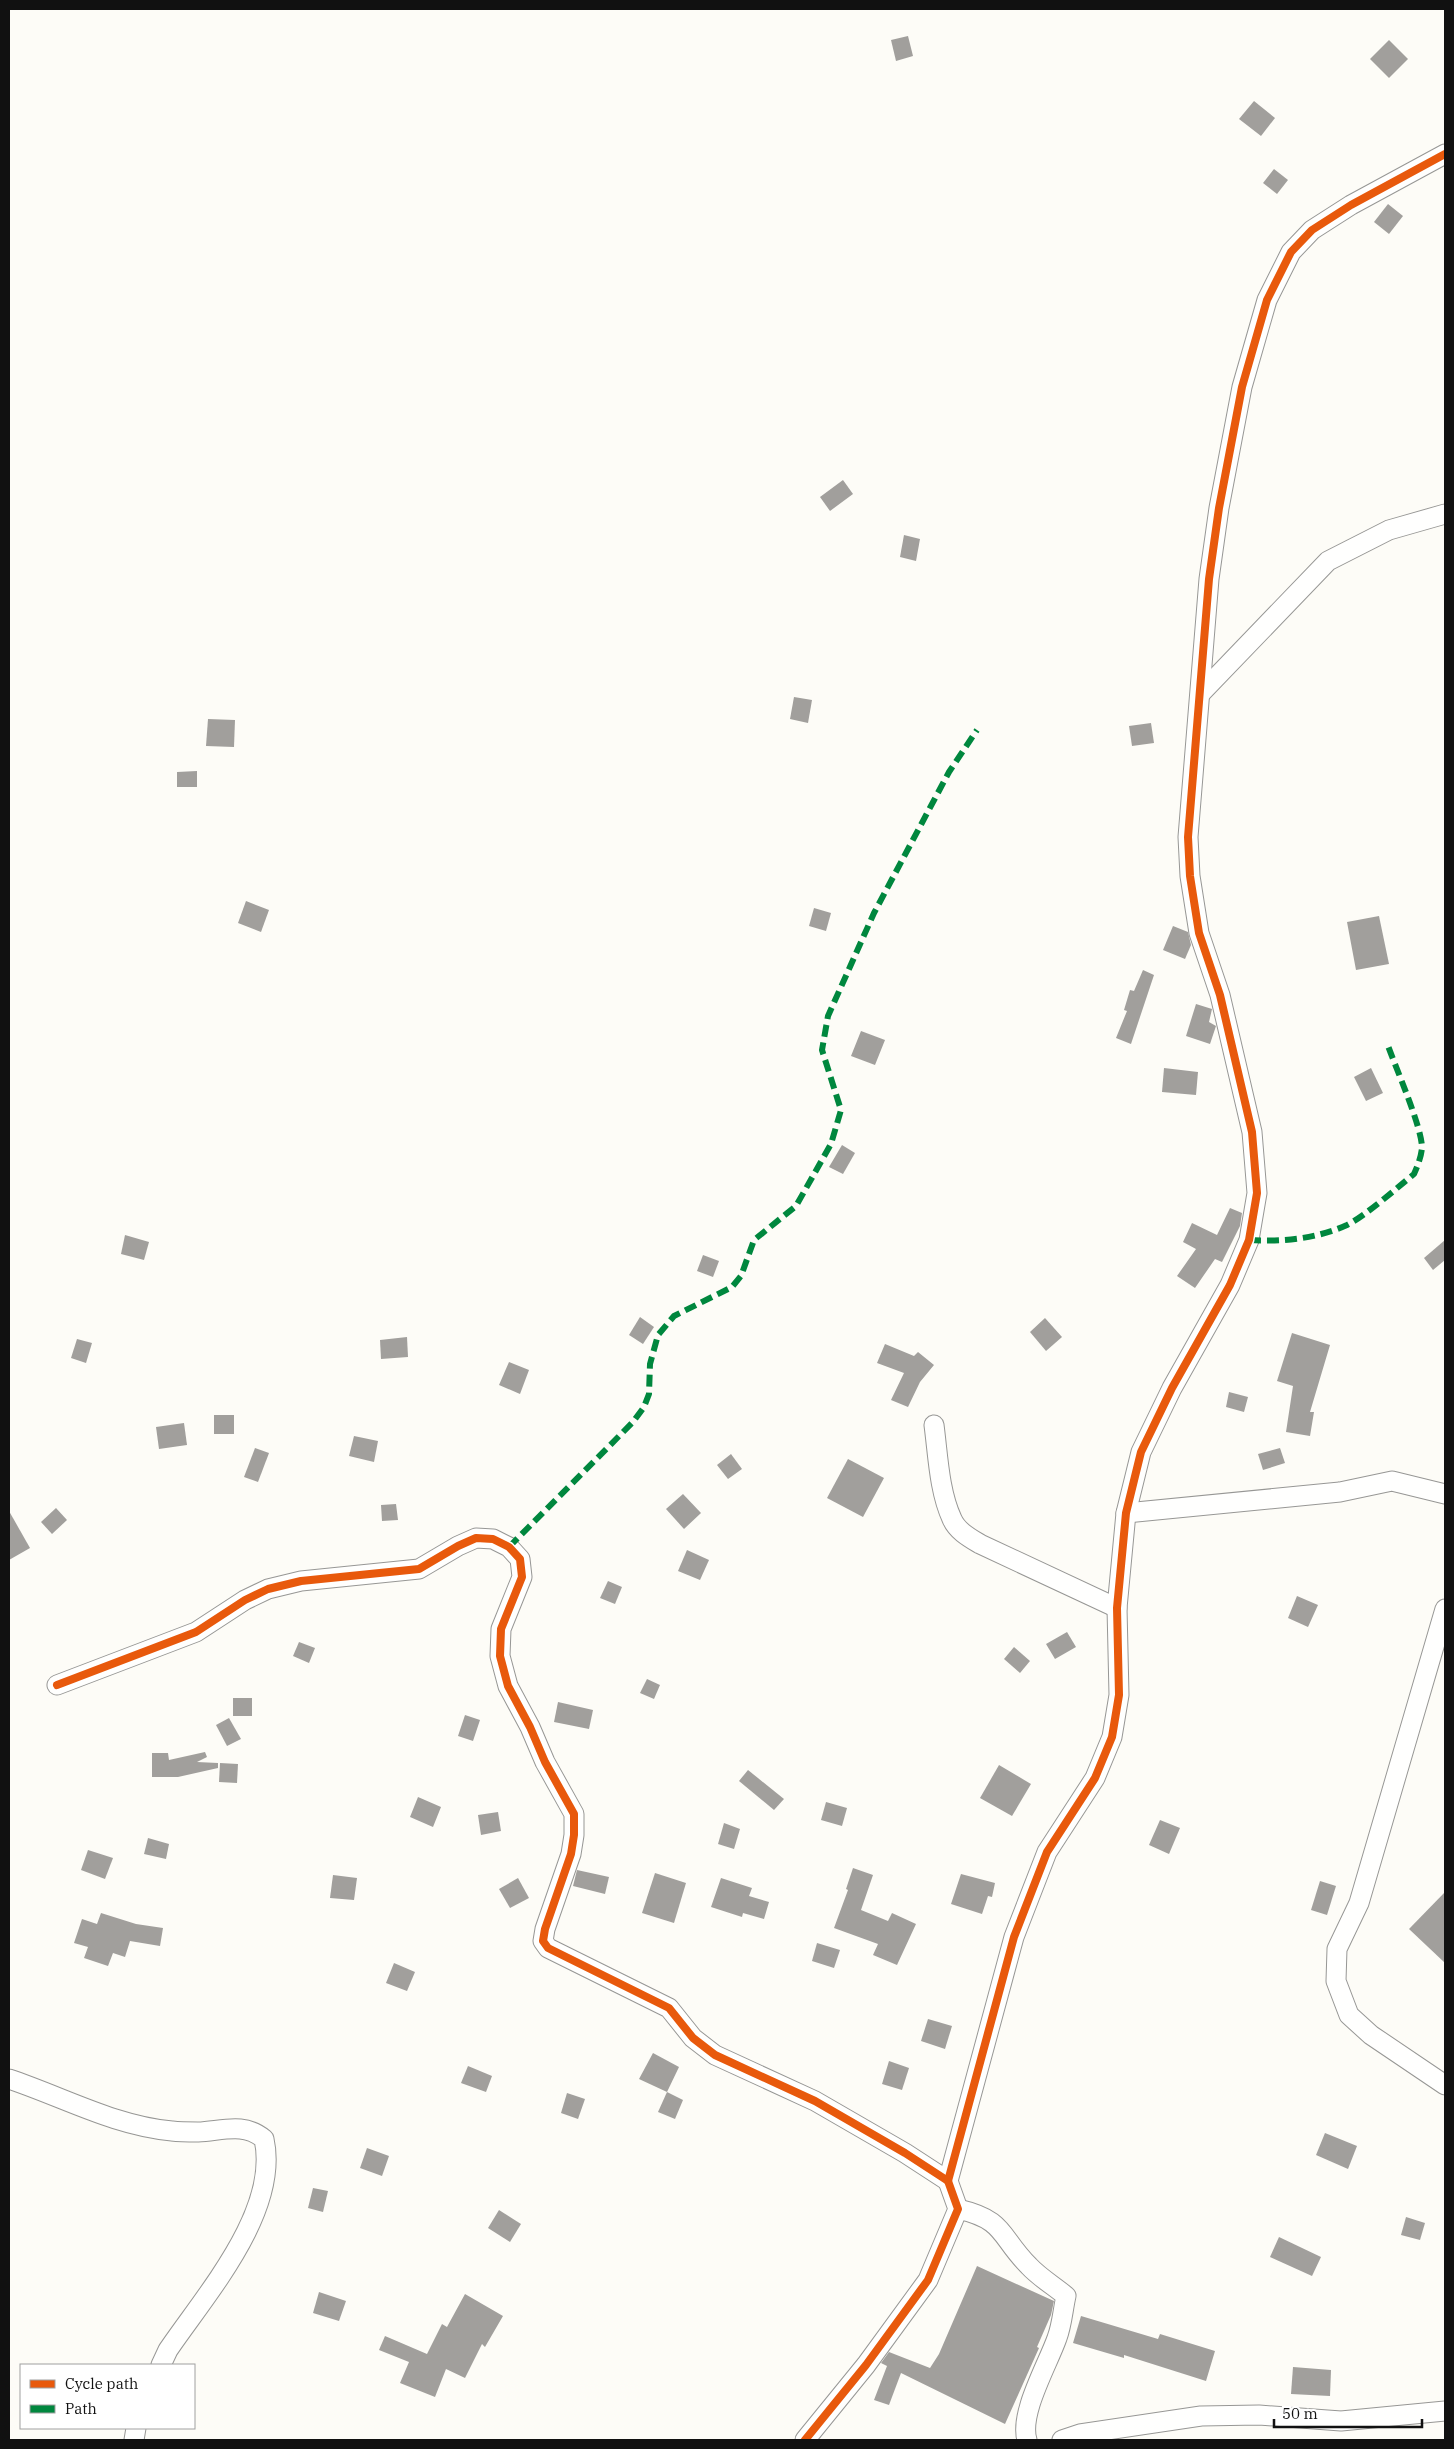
<svg xmlns="http://www.w3.org/2000/svg" width="1454" height="2449" font-family="'IBM Plex Serif',serif">
<rect width="100%" height="100%" fill="#fdfcf7"/>
<!-- building -->
<g fill="#a19f9c">
<polygon points="908,36 913,56 896,61 891,40"/>
<polygon points="1389,40 1408,59 1389,78 1370,59"/>
<polygon points="1254,101 1275,118 1261,136 1239,119"/>
<polygon points="1274,169 1288,180 1277,194 1263,183"/>
<polygon points="1388,204 1403,216 1389,234 1374,222"/>
<polygon points="843,480 853,494 830,511 820,497"/>
<polygon points="904,535 920,539 916,561 900,557"/>
<polygon points="794,697 812,700 808,723 790,719"/>
<polygon points="208,719 235,720 234,747 206,746"/>
<polygon points="1151,723 1154,743 1132,746 1129,726"/>
<polygon points="197,771 197,787 177,787 177,772"/>
<polygon points="246,901 269,910 261,932 238,923"/>
<polygon points="814,908 831,913 826,931 809,926"/>
<polygon points="1379,916 1389,964 1356,970 1347,922"/>
<polygon points="1173,926 1188,932 1191,945 1185,959 1163,950"/>
<polygon points="1143,970 1154,975 1131,1044 1116,1038 1127,1011 1124,1010 1130,990 1134,991"/>
<polygon points="1196,1004 1212,1009 1209,1022 1216,1026 1210,1044 1186,1036"/>
<polygon points="861,1031 885,1040 875,1065 851,1056"/>
<polygon points="1164,1068 1198,1072 1196,1095 1162,1092"/>
<polygon points="1371,1068 1383,1093 1366,1101 1354,1077"/>
<polygon points="842,1145 855,1153 843,1174 829,1167"/>
<polygon points="1230,1208 1242,1213 1240,1226 1222,1262 1215,1259 1195,1288 1177,1276 1196,1249 1183,1242 1192,1223 1217,1235"/>
<polygon points="125,1235 149,1242 144,1260 121,1254"/>
<polygon points="1445,1240 1445,1260 1433,1270 1424,1258"/>
<polygon points="703,1255 719,1261 713,1277 697,1271"/>
<polygon points="640,1317 654,1327 643,1344 629,1335"/>
<polygon points="1045,1318 1062,1337 1046,1351 1030,1332"/>
<polygon points="1292,1333 1330,1345 1310,1412 1314,1412 1310,1436 1286,1432 1293,1386 1277,1381"/>
<polygon points="407,1337 408,1357 381,1359 380,1340"/>
<polygon points="77,1339 92,1343 86,1363 71,1358"/>
<polygon points="885,1344 914,1356 918,1352 934,1365 920,1382 908,1407 891,1400 904,1373 877,1363"/>
<polygon points="509,1362 529,1370 520,1394 499,1385"/>
<polygon points="1229,1392 1248,1397 1244,1412 1226,1407"/>
<rect x="214" y="1415" width="20" height="19"/>
<polygon points="184,1423 187,1445 159,1449 156,1427"/>
<polygon points="354,1436 378,1441 374,1462 349,1456"/>
<polygon points="255,1448 269,1453 258,1482 244,1477"/>
<polygon points="1280,1448 1285,1463 1263,1470 1258,1454"/>
<polygon points="731,1454 742,1469 728,1479 717,1465"/>
<polygon points="848,1459 884,1478 863,1517 827,1498"/>
<polygon points="683,1494 701,1513 684,1529 666,1509"/>
<polygon points="396,1504 398,1520 382,1521 381,1505"/>
<polygon points="56,1508 67,1520 52,1534 41,1522"/>
<polygon points="9,1511 30,1548 9,1560"/>
<polygon points="687,1550 709,1560 700,1580 678,1571"/>
<polygon points="608,1581 622,1587 615,1604 600,1598"/>
<polygon points="1297,1596 1318,1605 1308,1627 1288,1618"/>
<polygon points="1067,1632 1076,1647 1055,1659 1046,1644"/>
<polygon points="299,1642 315,1648 309,1663 293,1656"/>
<polygon points="1014,1647 1030,1661 1020,1673 1004,1659"/>
<polygon points="647,1679 660,1685 654,1699 640,1693"/>
<rect x="233" y="1698" width="19" height="18"/>
<polygon points="558,1702 593,1710 589,1729 554,1722"/>
<polygon points="465,1715 480,1720 473,1741 458,1736"/>
<polygon points="229,1718 241,1739 227,1746 216,1725"/>
<polygon points="205,1752 207,1757 197,1762 218,1763 218,1768 178,1777 152,1777 152,1753 168,1753 169,1760"/>
<polygon points="220,1763 238,1764 237,1783 219,1782"/>
<polygon points="999,1765 1031,1784 1012,1816 980,1798"/>
<polygon points="748,1770 784,1799 774,1810 739,1781"/>
<polygon points="418,1797 441,1807 433,1827 410,1817"/>
<polygon points="826,1802 847,1808 842,1826 821,1820"/>
<polygon points="498,1812 501,1831 481,1835 478,1815"/>
<polygon points="1160,1820 1180,1828 1169,1854 1149,1845"/>
<polygon points="724,1823 740,1829 734,1849 718,1844"/>
<polygon points="148,1838 169,1844 166,1859 144,1854"/>
<polygon points="88,1850 113,1858 105,1879 81,1870"/>
<polygon points="853,1868 873,1875 861,1910 888,1921 892,1913 916,1924 897,1965 873,1955 878,1944 834,1928 848,1890 846,1889"/>
<polygon points="577,1870 609,1877 605,1894 573,1886"/>
<polygon points="655,1873 686,1883 674,1923 642,1913"/>
<polygon points="961,1874 995,1883 992,1897 988,1896 982,1914 951,1904"/>
<polygon points="333,1875 357,1878 354,1900 330,1898"/>
<polygon points="518,1878 529,1898 510,1908 499,1889"/>
<polygon points="721,1878 752,1888 749,1896 769,1902 764,1919 743,1913 742,1917 711,1907"/>
<polygon points="1320,1881 1336,1886 1327,1915 1311,1910"/>
<polygon points="1445,1892 1445,1963 1409,1929"/>
<polygon points="101,1913 136,1924 163,1928 160,1946 130,1941 125,1957 113,1953 108,1966 84,1958 88,1947 74,1943 82,1919 97,1924"/>
<polygon points="817,1943 840,1950 834,1968 812,1961"/>
<polygon points="394,1963 415,1972 407,1991 386,1983"/>
<polygon points="928,2019 952,2026 945,2049 921,2041"/>
<polygon points="653,2053 679,2067 667,2092 639,2079"/>
<polygon points="889,2061 909,2068 902,2090 882,2084"/>
<polygon points="468,2066 492,2076 486,2092 461,2083"/>
<polygon points="667,2092 683,2100 675,2119 658,2112"/>
<polygon points="567,2093 585,2099 578,2119 561,2113"/>
<polygon points="1325,2133 1357,2146 1348,2169 1316,2155"/>
<polygon points="367,2148 389,2156 382,2176 360,2168"/>
<polygon points="313,2188 328,2191 323,2212 308,2208"/>
<polygon points="499,2210 521,2224 510,2242 488,2228"/>
<polygon points="1406,2217 1425,2223 1420,2240 1401,2235"/>
<polygon points="1279,2237 1321,2257 1312,2276 1270,2257"/>
<polygon points="977,2266 1054,2301 1051,2315 1037,2347 1039,2348 1005,2424 901,2373 889,2405 874,2400 887,2366 881,2363 889,2352 930,2368 939,2354"/>
<polygon points="319,2292 346,2301 339,2321 313,2313"/>
<polygon points="465,2294 503,2316 485,2347 482,2344 465,2378 446,2369 435,2397 400,2383 409,2362 379,2350 385,2336 427,2354 442,2324 447,2327"/>
<polygon points="1081,2316 1158,2339 1160,2334 1215,2351 1206,2381 1124,2355 1124,2358 1073,2343"/>
<polygon points="1293,2367 1331,2370 1330,2396 1291,2394"/>
</g>
<g fill="none" stroke-linecap="round" stroke-linejoin="round">
<defs>
<g id="minor">
<polyline points="1201,693 1328,561 1389,530 1445,514"/>
<path d="M934,1425C938,1455 939,1491 952,1519C957,1531 970,1538 980,1544L1117,1608"/>
<polyline points="1126,1513 1340,1492 1392,1481 1445,1494"/>
<polyline points="1445,1609 1359,1903 1337,1949 1336,1981 1349,2015 1371,2035 1445,2085"/>
<polyline points="57,1685 196,1632 245,1600 268,1589 301,1581 419,1569 458,1546 476,1538 493,1539 509,1547 520,1559 522,1577 501,1629 500,1656 508,1686 530,1727 545,1762 574,1814 574,1835 571,1854 545,1929 543,1941 548,1948 669,2008 693,2038 715,2055 815,2101 905,2153 948,2181"/>
<path d="M9,2079C63,2097 115,2126 172,2131C180,2132 190,2132 198,2132C222,2131 244,2122 264,2139C280,2211 206,2294 168,2350L161,2365"/>
<path d="M958,2209C1006,2220 999,2236 1029,2266C1039,2277 1054,2286 1066,2296C1063,2309 1062,2325 1057,2338C1048,2364 1019,2413 1027,2440"/>
<polyline points="134,2440 136,2428"/>
<polyline points="805,2440 866,2365 928,2280 958,2209 948,2181 1014,1937 1047,1852 1095,1778 1112,1737 1119,1695 1117,1608 1126,1513 1141,1452 1172,1388 1230,1285 1249,1240 1257,1193 1252,1132 1220,995 1199,933 1190,876 1188,837 1209,579 1219,508 1242,387 1267,300 1291,252 1312,230 1351,205 1445,154"/>
<polyline points="1062,2440 1080,2434 1201,2416 1259,2415 1341,2421 1445,2411"/>
</g>
</defs>
<!-- minor casing -->
<use href="#minor" stroke="#979795" stroke-width="21"/>
<!-- minor -->
<use href="#minor" stroke="#fffffe" stroke-width="19"/>
<!-- quiet -->
<g stroke="#00873e" stroke-width="6" stroke-dasharray="12 6" stroke-linecap="butt">
<path d="M1249,1240C1282,1242 1316,1239 1347,1225C1365,1216 1397,1188 1414,1174C1418,1165 1421,1157 1422,1148C1422,1127 1395,1066 1387,1043"/>
<polyline points="509,1547 633,1422 644,1407 649,1394 650,1364 658,1335 674,1316 732,1287 741,1276 754,1240 796,1206 831,1144 841,1110 822,1050 828,1016 874,913 949,772 977,730"/>
</g>
<defs>
<g id="cycleway">
<polyline points="57,1685 196,1632 245,1600 268,1589 301,1581 419,1569 458,1546 476,1538 493,1539 509,1547 520,1559 522,1577 501,1629 500,1656 508,1686 530,1727 545,1762 574,1814 574,1835 571,1854 545,1929 543,1941 548,1948 669,2008 693,2038 715,2055 815,2101 905,2153 948,2181"/>
<polyline points="805,2440 866,2365 928,2280 958,2209 948,2181 1014,1937 1047,1852 1095,1778 1112,1737 1119,1695 1117,1608 1126,1513 1141,1452 1172,1388 1230,1285 1249,1240 1257,1193 1252,1132 1220,995 1199,933 1190,876 1188,837 1209,579 1219,508 1242,387 1267,300 1291,252 1312,230 1351,205 1445,154"/>
</g>
</defs>
<!-- cycleway casing -->
<use href="#cycleway" stroke="#fff" stroke-width="11"/>
<!-- cycleway -->
<use href="#cycleway" stroke="#e8590c" stroke-width="8"/>
</g>
<!-- border -->
<rect width="1454" height="2449" fill="none" stroke="#111111" stroke-width="20"/>
<!-- legend -->
<rect x="20" y="2364" width="175" height="65" fill="#ffffff" stroke="#a0a0a0"/>
<rect x="30" y="2380" width="25" height="8" fill="#e8590c" stroke="#a0a0a0"/>
<text x="65" y="2389" font-size="15" fill="#111111">Cycle path</text>
<rect x="30" y="2405" width="25" height="8" fill="#00873e" stroke="#a0a0a0"/>
<text x="65" y="2414" font-size="15" fill="#111111">Path</text>
<!-- scale -->
<path d="M1274 2419v8h148v-8" fill="none" stroke="#111111" stroke-width="2.5"/>
<text x="1282" y="2419" font-size="15" fill="#111111" stroke="#ffffff" stroke-width="4" paint-order="stroke">50 m</text>
</svg>
